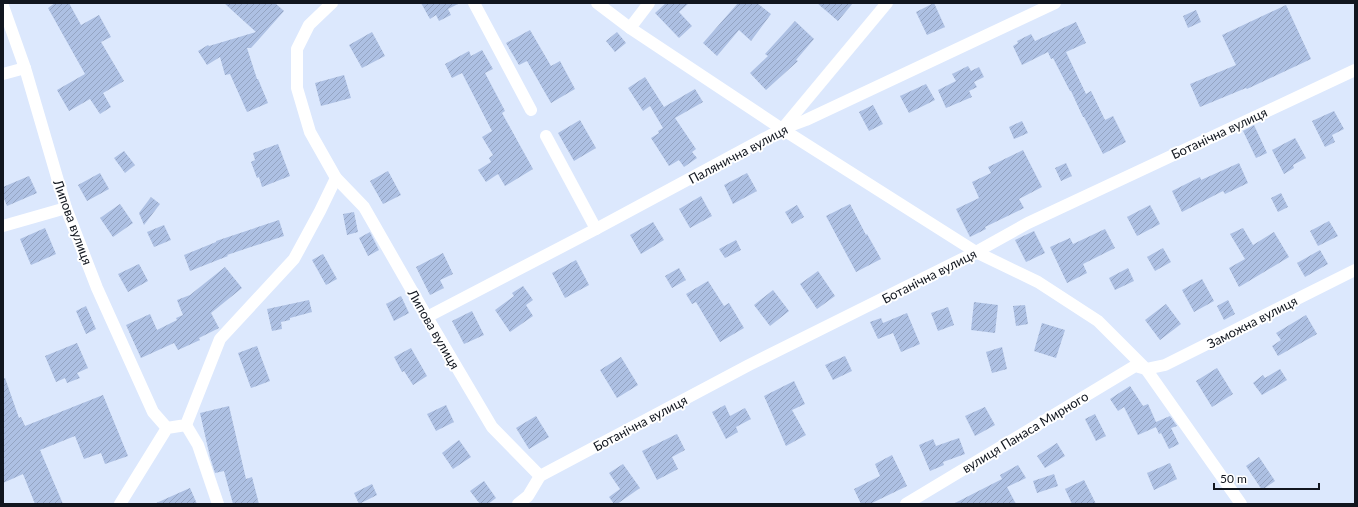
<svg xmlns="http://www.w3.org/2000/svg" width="1358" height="507" font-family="Lato,sans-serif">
<defs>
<pattern id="building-hatch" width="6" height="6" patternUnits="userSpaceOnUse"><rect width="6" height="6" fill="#adc0e3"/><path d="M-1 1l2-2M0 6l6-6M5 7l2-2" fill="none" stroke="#94a4c2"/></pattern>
</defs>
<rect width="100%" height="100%" fill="#dce8fd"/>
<!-- building -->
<g fill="url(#building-hatch)">
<polygon points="55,3 69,3 81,25 99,15 111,37 101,42 124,81 103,93 111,107 100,114 90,99 69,111 57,90 85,74 48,8"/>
<polygon points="224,3 275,3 284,11 251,48 247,48 257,79 258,79 268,103 247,112 230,74 225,75 220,57 207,65 198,51 208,45 209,46 256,32"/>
<polygon points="421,3 460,3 448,9 451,15 439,21 436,15 430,19"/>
<polygon points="666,3 689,3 679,12 692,26 679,38 655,13"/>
<polygon points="738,3 757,3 771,14 751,41 739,30 717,56 703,43"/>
<polygon points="817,3 853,3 838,21"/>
<polygon points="934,3 945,27 927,35 916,12"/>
<polygon points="1286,5 1311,59 1247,89 1246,88 1200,107 1190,84 1236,65 1222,35"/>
<polygon points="1196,10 1201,22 1188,28 1183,16"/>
<polygon points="795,21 814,39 796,60 798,61 766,90 750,73 768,56 765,54"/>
<polygon points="1076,22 1086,43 1066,52 1086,94 1091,91 1105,120 1113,116 1126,142 1103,154 1084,117 1083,117 1071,91 1070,91 1053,58 1051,59 1048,52 1022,65 1013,46 1018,43 1017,41 1031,34 1035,41"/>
<polygon points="530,30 551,66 560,61 575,89 551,103 527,61 519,65 506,43"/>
<polygon points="372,32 385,56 362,68 349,45"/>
<polygon points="617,32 626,43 615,52 606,41"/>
<polygon points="482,50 493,69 485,73 505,111 502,113 533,169 505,186 498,174 486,182 478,170 491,162 489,158 493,155 482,137 492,131 462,73 452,78 445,64 469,51 471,56"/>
<polygon points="968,66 971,71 979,67 984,77 974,82 977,87 969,91 972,97 946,108 938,90 956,81 952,74"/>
<polygon points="344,75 351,98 321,106 315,83"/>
<polygon points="645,77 664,107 695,89 703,102 675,118 696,149 692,152 697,158 684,167 679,160 669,166 651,138 659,133 658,131 663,128 650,106 643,111 628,88"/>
<polygon points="926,84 935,100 909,113 900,96"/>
<polygon points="873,105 883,124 869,131 859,112"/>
<polygon points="1334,111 1344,129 1332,135 1335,142 1325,147 1312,121"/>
<polygon points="580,120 596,148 574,161 558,133"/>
<polygon points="1022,121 1028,133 1014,139 1009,127"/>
<polygon points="1254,125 1267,153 1256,158 1243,131"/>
<polygon points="1295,138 1306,158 1293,165 1294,168 1284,174 1272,150"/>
<polygon points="278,144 290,176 262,187 259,177 257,178 251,162 255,160 253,153"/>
<polygon points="1023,150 1042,187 1019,199 1024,208 985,227 986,229 970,237 956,209 979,198 972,182 991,173 988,167"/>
<polygon points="124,151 135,165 125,173 114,158"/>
<polygon points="1066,163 1072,176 1061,181 1055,168"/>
<polygon points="1239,163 1248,183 1225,194 1223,191 1182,212 1172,191 1200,177 1201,180"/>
<polygon points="388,171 401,195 383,204 370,181"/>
<polygon points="100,173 109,189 87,201 78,185"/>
<polygon points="747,173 757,191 733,204 724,185"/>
<polygon points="29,176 37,193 7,206 3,196 3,187"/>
<polygon points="1281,193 1288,207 1278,212 1271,198"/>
<polygon points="701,196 712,216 690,228 679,209"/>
<polygon points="151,197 160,204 144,225 139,213"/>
<polygon points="120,204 133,223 113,237 100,218"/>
<polygon points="850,204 866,235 867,234 881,259 856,272 826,216"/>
<polygon points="797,205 804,217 792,224 785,212"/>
<polygon points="1150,205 1160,224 1137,236 1127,217"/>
<polygon points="354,212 358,232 347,235 343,214"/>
<polygon points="279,220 284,236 227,255 228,256 190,271 184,255 216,242 216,241"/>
<polygon points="1329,221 1338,236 1318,246 1310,231"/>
<polygon points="653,222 664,240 641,254 630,235"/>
<polygon points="164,225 171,240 154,247 147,232"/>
<polygon points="45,228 56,254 31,265 20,239"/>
<polygon points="1243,228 1253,245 1274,232 1289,257 1239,287 1229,268 1245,259 1230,234"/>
<polygon points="1105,229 1115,248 1083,264 1087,273 1067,283 1050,247 1070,238 1073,244"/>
<polygon points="1034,231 1045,253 1026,262 1015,240"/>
<polygon points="370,232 379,250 368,256 359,238"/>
<polygon points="736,240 741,250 725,258 719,249"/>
<polygon points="1163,248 1171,262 1155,271 1147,257"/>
<polygon points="1320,250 1328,264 1305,277 1297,263"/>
<polygon points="443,253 453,274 440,280 444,288 430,295 416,267"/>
<polygon points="323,254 337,279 326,285 312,260"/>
<polygon points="576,260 589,285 565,298 552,273"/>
<polygon points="139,264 148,281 128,292 118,274"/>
<polygon points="225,267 242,288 211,313 219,328 199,338 200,340 178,350 174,343 141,358 126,325 150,314 157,330 177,320 176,318 183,315 177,300 190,295"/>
<polygon points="679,268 686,280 672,288 665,276"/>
<polygon points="1128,268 1134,281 1115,290 1109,278"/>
<polygon points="818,271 835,296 817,309 800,284"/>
<polygon points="1202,279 1214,301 1194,312 1182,290"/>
<polygon points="708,281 724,306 729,303 744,328 720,342 696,302 692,304 686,294"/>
<polygon points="523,286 533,300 526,305 533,316 510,332 495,310 514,296 512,293"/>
<polygon points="773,290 789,311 770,326 754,305"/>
<polygon points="401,296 409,313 394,321 386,304"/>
<polygon points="309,300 312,312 290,318 290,320 281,322 282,329 272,331 267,309"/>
<polygon points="1228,300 1235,314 1224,320 1217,306"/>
<polygon points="974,302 998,305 995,333 971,330"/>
<polygon points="1166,304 1181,324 1160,340 1145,320"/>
<polygon points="1025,305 1028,324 1016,326 1013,306"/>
<polygon points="86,306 96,329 86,334 76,311"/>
<polygon points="948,307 954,325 938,331 931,313"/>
<polygon points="472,311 484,335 464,344 452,321"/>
<polygon points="907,313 920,344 901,352 893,333 878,339 870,322 881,318 883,323"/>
<polygon points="1306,315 1317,334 1278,356 1272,346 1281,340 1276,333"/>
<polygon points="1042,323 1065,330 1056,358 1034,351"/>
<polygon points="77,343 88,368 77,373 80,378 67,383 65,378 56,382 45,356"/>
<polygon points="257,346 270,381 251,388 238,353"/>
<polygon points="1002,347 1007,369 992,373 986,352"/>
<polygon points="411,348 427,376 413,385 404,371 402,372 394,357"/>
<polygon points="845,356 852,371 833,380 825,365"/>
<polygon points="621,357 638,385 617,398 600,370"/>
<polygon points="1217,368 1233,394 1212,407 1196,381"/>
<polygon points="1280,369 1287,380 1262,395 1253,383 1263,375 1265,378"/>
<polygon points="3,378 5,378 19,418 21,417 25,426 103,395 128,456 105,464 101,453 84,459 75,436 40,450 63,504 35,504 23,474 3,483"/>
<polygon points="794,381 805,404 792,410 806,435 786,446 764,396"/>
<polygon points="1130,386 1143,406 1148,404 1156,422 1170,416 1177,426 1171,428 1179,444 1169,449 1161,433 1159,434 1156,427 1138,435 1124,407 1118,411 1110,399"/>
<polygon points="446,405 454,422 436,431 427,414"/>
<polygon points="725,405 730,416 745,408 751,419 736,427 738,432 726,439 712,412"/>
<polygon points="229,406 246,479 252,477 259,504 233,504 224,471 215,473 210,457 200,413"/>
<polygon points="985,407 995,425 975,436 965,416"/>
<polygon points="1095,414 1106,436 1096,441 1085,419"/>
<polygon points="536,416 549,437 529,449 516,428"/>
<polygon points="677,434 685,450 672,457 678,469 657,480 642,451"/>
<polygon points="959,438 965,454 943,462 944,465 930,471 919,445 933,439 936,446"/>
<polygon points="459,440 471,457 453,469 442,453"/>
<polygon points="1057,443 1065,456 1045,468 1037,456"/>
<polygon points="892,455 907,486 870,504 861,504 854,489 880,476 875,464"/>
<polygon points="1259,457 1275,481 1262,490 1246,466"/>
<polygon points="1170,463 1177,479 1154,490 1147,473"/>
<polygon points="623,464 640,488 617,504 614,504 609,497 620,489 609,473"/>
<polygon points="1018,465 1026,478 1007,487 1016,504 953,504 1002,479 1000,475"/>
<polygon points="1054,474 1058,486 1037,493 1033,481"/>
<polygon points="1084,480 1096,504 1072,504 1065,489"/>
<polygon points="484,481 496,498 488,504 480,504 470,491"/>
<polygon points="372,484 377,495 359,504 354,493"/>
<polygon points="190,488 197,504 154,504"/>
</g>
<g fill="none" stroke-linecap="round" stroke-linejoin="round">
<!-- minor -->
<g stroke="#fff" stroke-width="12">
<polyline points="332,3 309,25 297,49 297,88 310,132 336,178 364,207 427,317 492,427 540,476"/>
<polyline points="474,3 531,110"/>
<polyline points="597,3 630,28 782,129 976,252 1038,282 1098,321 1146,369 1241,504"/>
<polyline points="3,6 25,68 66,208 97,288 153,412 167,428"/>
<polyline points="630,28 649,3"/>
<polyline points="3,74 25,68"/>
<polyline points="783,128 887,3"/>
<polyline points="546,136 596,229"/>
<polyline points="3,226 66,208"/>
<polyline points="427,317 596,229 782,129 806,120 1055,3"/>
<polyline points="186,425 198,445 218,504"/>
<polyline points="120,504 167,428 186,425 220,339 294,259 320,211 336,178"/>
<polyline points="518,504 528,496 540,476 749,365 976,252 1028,223 1355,70"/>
<polyline points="906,504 1135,366 1146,369 1165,365 1355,270"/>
</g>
</g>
<g text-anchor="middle" stroke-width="4" stroke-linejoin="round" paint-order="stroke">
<!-- street labels -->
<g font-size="13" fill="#11161f" stroke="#fff">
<text transform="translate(1219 133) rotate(-25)" y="5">Ботанічна вулиця</text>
<text transform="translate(738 154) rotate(-28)" y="5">Палянична вулиця</text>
<text transform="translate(73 222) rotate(70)" y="5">Липова вулиця</text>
<text transform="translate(929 276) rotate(-27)" y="5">Ботанічна вулиця</text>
<text transform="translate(1252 322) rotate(-27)" y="5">Заможна вулиця</text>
<text transform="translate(434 329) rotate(60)" y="5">Липова вулиця</text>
<text transform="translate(640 423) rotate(-28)" y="5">Ботанічна вулиця</text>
<text transform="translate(1025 432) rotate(-31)" y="5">вулиця Панаса Мирного</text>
</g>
</g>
<!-- border -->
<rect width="1358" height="507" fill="none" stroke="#11161f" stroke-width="8"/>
<!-- scale -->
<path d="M1214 483v6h105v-6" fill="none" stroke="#11161f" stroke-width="2"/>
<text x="1220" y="483" font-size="12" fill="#11161f" stroke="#ffffff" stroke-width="3" paint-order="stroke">50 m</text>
</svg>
